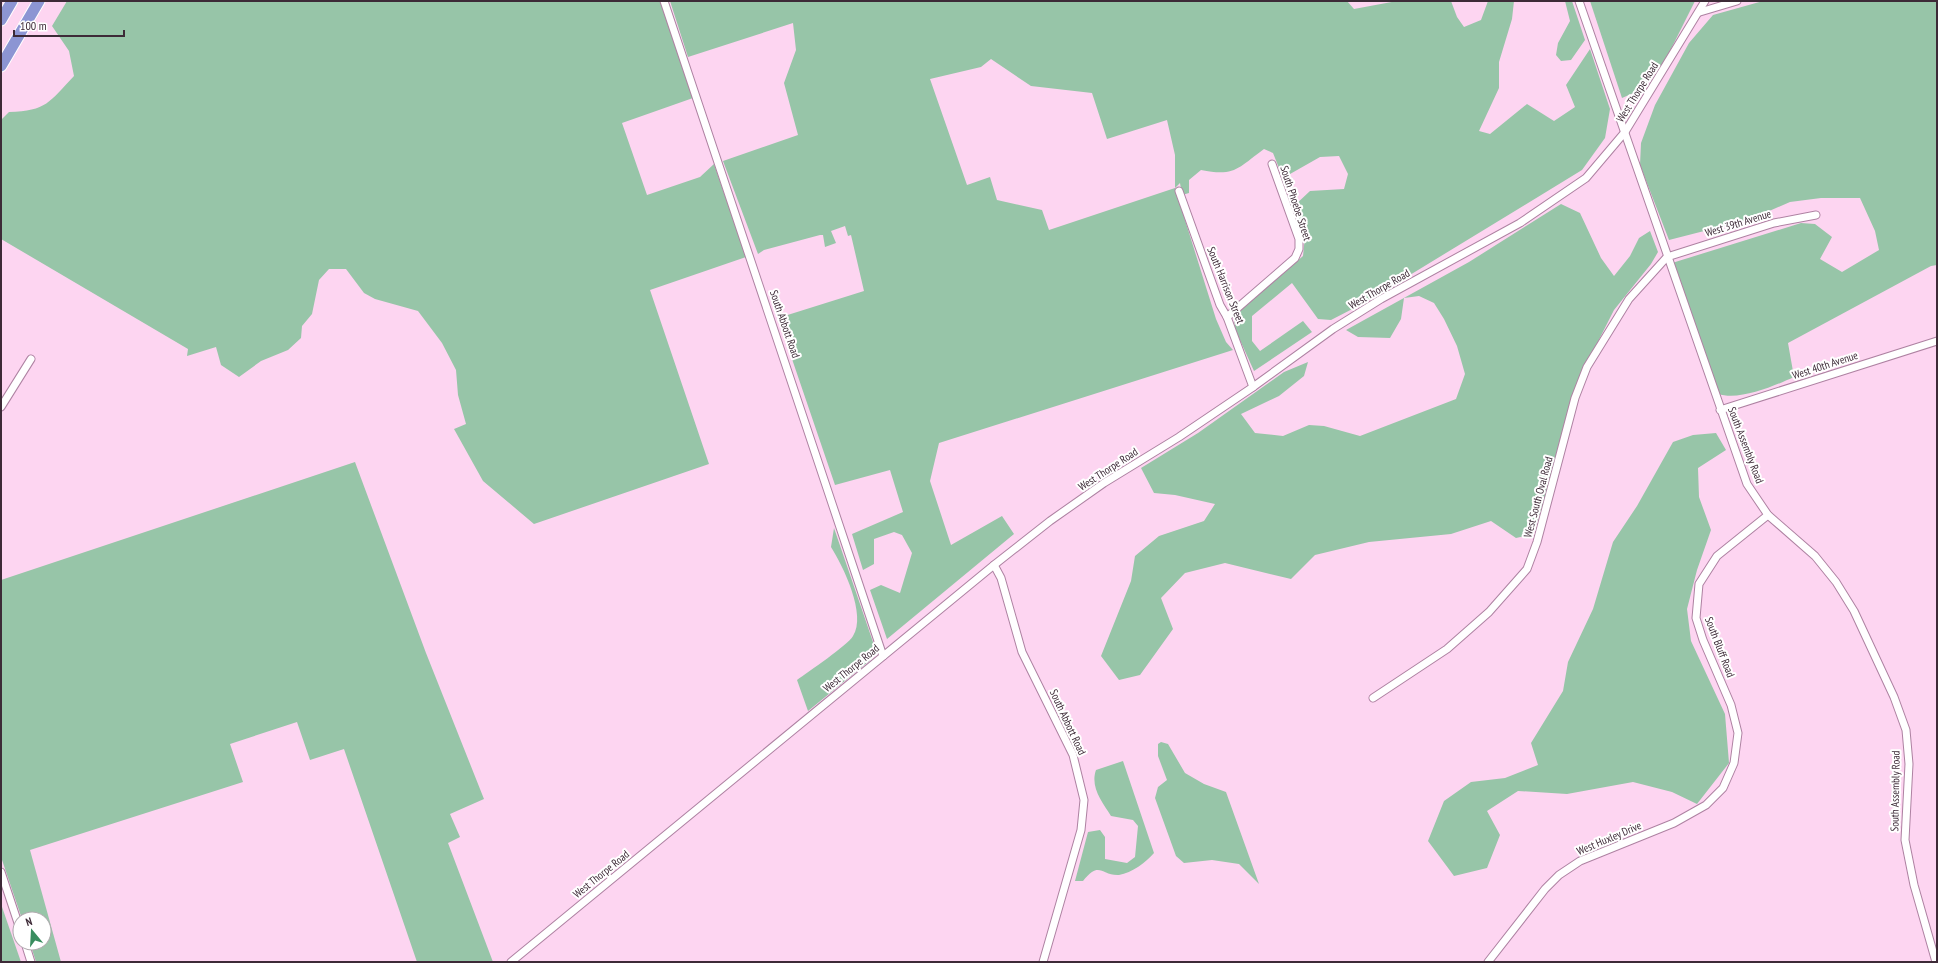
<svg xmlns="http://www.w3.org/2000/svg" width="1938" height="963" font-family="'PT Sans Narrow',sans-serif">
<rect width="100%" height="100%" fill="#fdd5f1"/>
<!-- green -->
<g fill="#97c5a8" fill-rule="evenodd">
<path d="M67,1H660L693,98L622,123L647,195L700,177L714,164L746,257L650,290L709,464L534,524L483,481L454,429L466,424L458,395L456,370L442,343L418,311L375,299L364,293L346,269H329L319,280L312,314L302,326L301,338L288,350L261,361L239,377L221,365L216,347L187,356L188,349L1,239V120L9,112C47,111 49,102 74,76L69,51L52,26Z"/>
<path d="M670,1H1347L1354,9L1397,1H1451L1457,17L1464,27L1481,20L1488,1H1514L1512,19L1499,62V88L1479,131L1490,134L1527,104L1554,121L1575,107L1566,85L1590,49L1610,109L1605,138L1582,170L1364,303L1331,320L1318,319L1292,283L1252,316V341L1260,351L1303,321L1312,332L1254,371L1235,329L1234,316L1303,256L1305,236L1294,206L1310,191L1344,189L1348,174L1339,156L1320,157L1283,178L1273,153L1264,149C1238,168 1235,177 1201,170L1189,180V193L1182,195L1180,183L1175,188L1216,319L1226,342L1233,350L939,443L930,481L951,545L1002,516L1014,534L887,639L870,590L881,585L900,593L912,553L902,535L894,532L874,539V564L863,570L852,534L903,512L890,470L835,485L778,318L864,291L851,235L848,236L845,226L831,231L836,243L825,247L823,235H820L764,250L758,254L723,161L798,135L784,83L796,50L793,23L688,57ZM991,59L1031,86L1092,93L1107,139L1167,120L1175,155V188L1049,230L1042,210L997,200L990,177L967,185L930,79L981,67Z"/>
<polygon points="1565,1 1572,1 1585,40 1571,60 1561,61 1556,55 1558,43 1570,21"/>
<polygon points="1590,1 1695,1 1665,61 1638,91 1622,98"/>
<path d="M1763,1H1937V265L1931,266L1788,343L1794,377C1774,386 1740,401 1718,394L1672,263L1801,223L1815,224L1832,237L1820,259L1842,272L1879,250L1875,231L1860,198H1821L1790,202L1751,219L1669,240L1640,165L1641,143L1655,105L1689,43L1713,15Z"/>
<polygon points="1561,204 1580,213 1601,258 1614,276 1630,256 1639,238 1650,231 1658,252 1651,264 1614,310 1576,385 1543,505 1533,534 1516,538 1491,521 1451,534 1369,542 1315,555 1291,579 1225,563 1185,573 1161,598 1173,629 1140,675 1119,680 1101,656 1131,581 1135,556 1159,536 1204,521 1215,504 1175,495 1154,493 1141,468 1198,433 1284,372 1308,362 1304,376 1279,396 1241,414 1255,433 1283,436 1309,425 1324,426 1360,436 1456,399 1465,374 1457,346 1444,319 1434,303 1419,296 1404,298 1401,319 1390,338 1358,337 1346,330 1469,262"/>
<polygon points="1716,433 1726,450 1698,468 1699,497 1711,530 1697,570 1687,609 1691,641 1725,714 1729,763 1697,804 1672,792 1633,782 1567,794 1518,791 1487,811 1500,835 1487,868 1454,876 1428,841 1444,801 1471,782 1505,778 1538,765 1531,743 1563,691 1568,662 1593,609 1613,542 1637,506 1673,442 1693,435"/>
<polygon points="355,462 426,653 484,799 450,814 460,837 448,843 493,962 417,962 344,749 310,760 297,722 230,744 243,782 30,850 61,962 36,962 30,943 44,943 44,919 22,919 1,857 1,580"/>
<path d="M834,528L873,642V658L808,711L797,680C808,672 848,645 853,636C867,615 843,566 831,547Z"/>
<polygon points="1161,742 1168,744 1185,773 1204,784 1226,792 1259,884 1239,864 1212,860 1184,863 1176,856 1155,798 1158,787 1167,780 1158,756 1158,744"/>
<path d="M1123,761L1154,853C1146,862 1132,873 1119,875C1101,876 1100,860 1083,881H1075L1088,832L1100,830L1105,837V859L1127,863L1135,857L1138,826L1133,820L1111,816C1102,802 1090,787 1096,770Z"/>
<polygon points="1,904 21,962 1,962"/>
</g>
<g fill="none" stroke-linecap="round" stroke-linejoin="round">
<defs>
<g id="minor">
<polyline points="664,1 883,656"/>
<polyline points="1579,1 1747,484 1768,515 1815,556 1836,582 1854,611 1894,697 1906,730 1909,764 1905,840 1914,885 1936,962"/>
<polyline points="1700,12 1737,1"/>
<polyline points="1179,191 1220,305 1227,317 1253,387"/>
<polyline points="1227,317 1295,258 1299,249 1299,239 1272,164"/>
<polyline points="1,407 31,359"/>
<polyline points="1720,410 1937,341"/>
<polyline points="994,565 1001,578 1022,652 1073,755 1084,800 1081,830 1043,962"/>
<polyline points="1373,698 1447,649 1489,612 1527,569 1537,542 1575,398 1587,367 1629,299 1667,257 1774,223 1816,215"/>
<polyline points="1,872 20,929"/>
<polyline points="25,943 31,962"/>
<polyline points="511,962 994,565 1050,521 1104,483 1179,437 1253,387 1333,329 1381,299 1520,223 1586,178 1625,132 1705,1"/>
<polyline points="1488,962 1545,889 1559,875 1580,861 1674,823 1706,805 1723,788 1734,763 1738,733 1731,705 1703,640 1696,618 1699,584 1717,556 1768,515"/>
</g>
<g id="highway">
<polyline points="1,20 12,1"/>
<polyline points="1,66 39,1"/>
</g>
</defs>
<!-- minor casing -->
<use href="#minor" stroke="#ae82a2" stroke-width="9"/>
<!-- highway casing -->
<use href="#highway" stroke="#fff" stroke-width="13"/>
<!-- minor -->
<use href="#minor" stroke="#fff" stroke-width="7"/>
<!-- highway -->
<use href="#highway" stroke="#8c95d3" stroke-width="11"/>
</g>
<g text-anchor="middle" stroke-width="4" stroke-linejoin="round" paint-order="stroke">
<!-- street labels -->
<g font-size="11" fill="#3d2a37" stroke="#fff">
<text transform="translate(1637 92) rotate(-58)" y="4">West Thorpe Road</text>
<text transform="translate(1296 203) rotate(72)" y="4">South Phoebe Street</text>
<text transform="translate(1738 223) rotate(-17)" y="4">West 39th Avenue</text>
<text transform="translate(1226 285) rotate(68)" y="4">South Harrison Street</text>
<text transform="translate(1379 289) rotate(-30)" y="4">West Thorpe Road</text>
<text transform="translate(785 324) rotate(71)" y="4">South Abbott Road</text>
<text transform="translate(1825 365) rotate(-18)" y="4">West 40th Avenue</text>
<text transform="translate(1746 445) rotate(69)" y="4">South Assembly Road</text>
<text transform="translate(1108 469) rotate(-33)" y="4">West Thorpe Road</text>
<text transform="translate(1538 497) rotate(-75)" y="4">West South Oval Road</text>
<text transform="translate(1720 647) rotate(69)" y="4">South Bluff Road</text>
<text transform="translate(851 668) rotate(-39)" y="4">West Thorpe Road</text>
<text transform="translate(1068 722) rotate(65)" y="4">South Abbott Road</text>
<text transform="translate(1895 791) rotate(-89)" y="4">South Assembly Road</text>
<text transform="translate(1609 838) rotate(-23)" y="4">West Huxley Drive</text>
<text transform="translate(601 874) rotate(-39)" y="4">West Thorpe Road</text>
</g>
</g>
<!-- border -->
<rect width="1938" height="963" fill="none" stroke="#3d2a37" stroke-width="4"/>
<!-- north arrow -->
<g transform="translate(32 931) rotate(342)"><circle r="19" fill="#ffffff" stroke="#b1aaaf"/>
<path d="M0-3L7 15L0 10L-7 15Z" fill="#398d5f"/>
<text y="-6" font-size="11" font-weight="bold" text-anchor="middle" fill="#3d2a37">N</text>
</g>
<!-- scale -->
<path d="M14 30v6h110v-6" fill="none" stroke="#3d2a37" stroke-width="2"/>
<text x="20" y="30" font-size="12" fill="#3d2a37" stroke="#ffffff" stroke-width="3" paint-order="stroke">100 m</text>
</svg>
